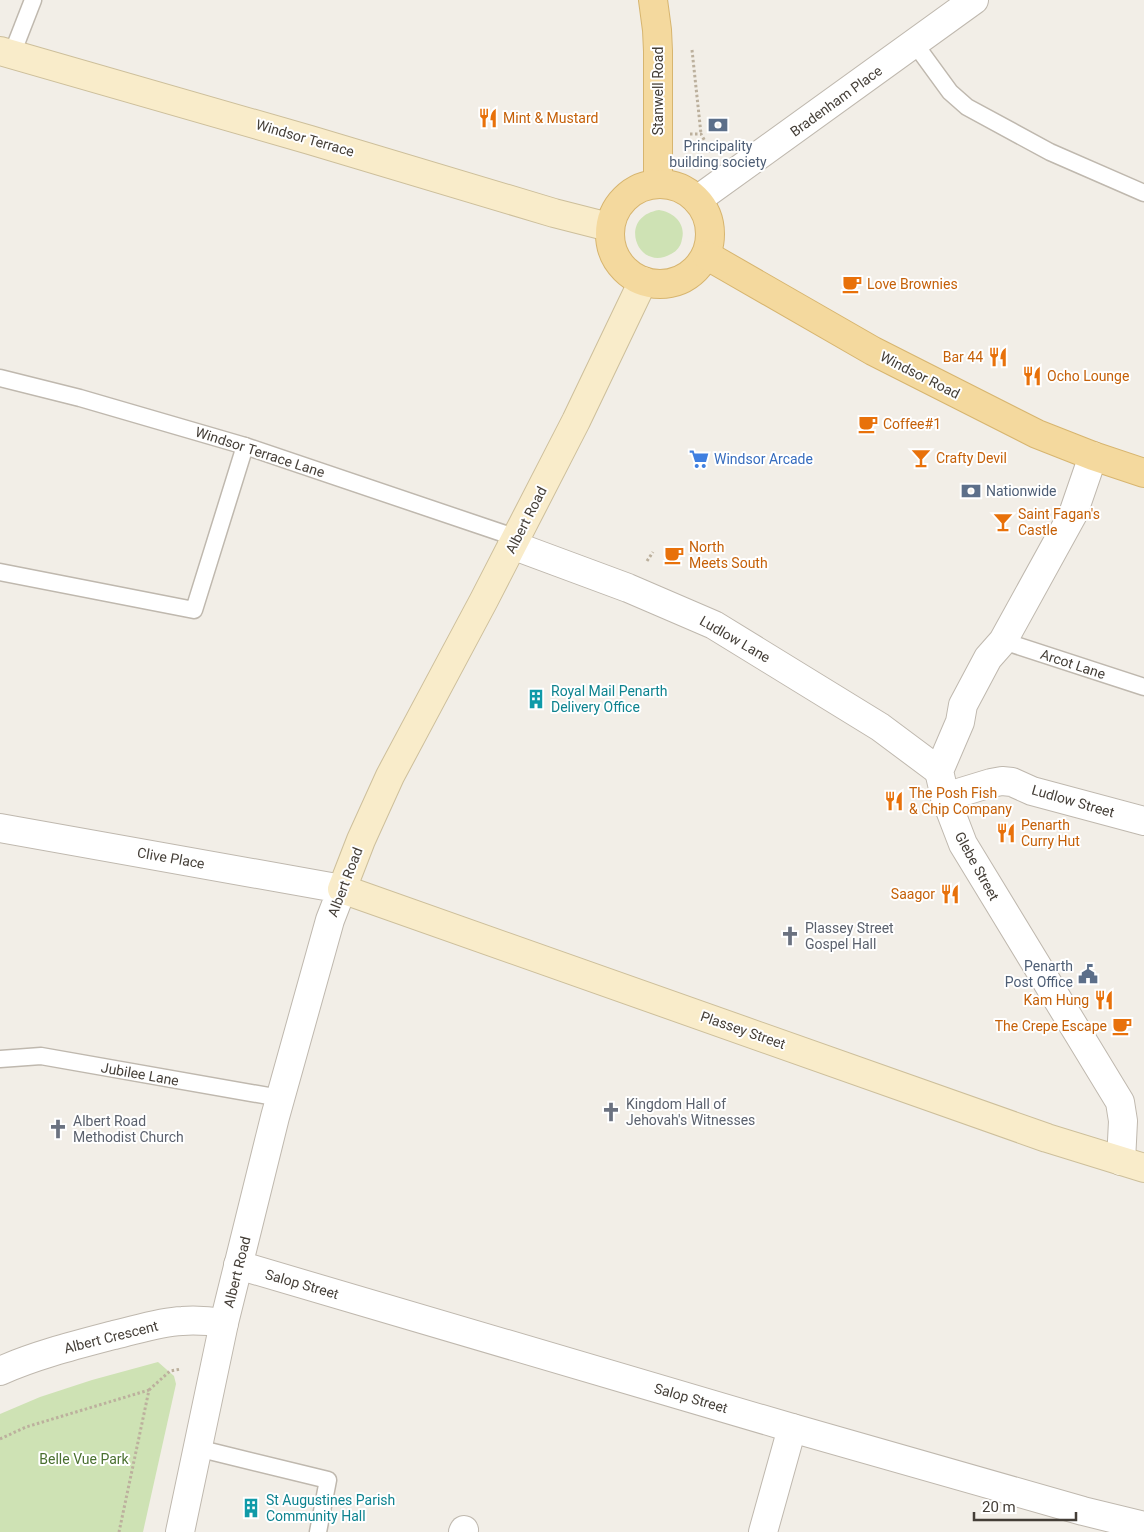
<svg xmlns="http://www.w3.org/2000/svg" width="1144" height="1532" font-family="Roboto,sans-serif">
<rect width="100%" height="100%" fill="#f2eee7"/>
<!-- green -->
<g fill="#cee2b4">
<path d="M659,210C674,212 686,224 682,239C681,246 677,251 671,254C638,273 616,217 659,210Z"/>
<polygon points="158,1362 174,1376 176,1384 143,1532 0,1532 0,1414 40,1397 92,1380"/>
</g>
<g fill="none" stroke-linecap="round" stroke-linejoin="round">
<defs>
<g id="lane">
<polyline points="915,44 950,92 967,107 1050,152 1144,193"/>
<polyline points="12,54 33,0"/>
<polyline points="0,378 80,398 245,446 517,538"/>
<polyline points="0,572 194,610 245,446"/>
<polyline points="1003,641 1144,687"/>
<polyline points="0,1059 41,1056 280,1098"/>
<polyline points="197,1448 328,1480 318,1532"/>
</g>
<g id="street">
<polyline points="697,200 974,0"/>
<polyline points="1093,456 1073,514 1003,641 988,658 963,705 960,722 939,771 945,797 963,844 1120,1102 1123,1121 1121,1161"/>
<polyline points="512,545 628,588 714,625 880,727 939,771"/>
<polyline points="945,797 991,783 1002,781 1012,782 1032,791 1144,821"/>
<polyline points="0,828 342,889 330,920 275,1117 224,1323 180,1532"/>
<polyline points="238,1265 792,1428 1083,1511 1144,1526"/>
<path d="M0,1371C36,1355 76,1345 114,1335C136,1330 159,1322 182,1321C196,1320 210,1321 224,1323"/>
<polyline points="463,1532 464,1530"/>
<polyline points="763,1532 792,1428"/>
</g>
<g id="secondary">
<polyline points="0,51 310,140 554,213 609,227"/>
<polyline points="643,281 576,421 484,600 390,776 361,840 342,889 1047,1138 1144,1168"/>
</g>
<g id="primary">
<polyline points="653,0 657,30 658,51 658,183"/>
<circle cx="660" cy="234" r="50"/>
<polyline points="706,255 873,351 1037,434 1093,456 1144,473"/>
</g>
</defs>
<!-- lane casing -->
<use href="#lane" stroke="#bfb8ae" stroke-width="19"/>
<!-- street casing -->
<use href="#street" stroke="#bfb8ae" stroke-width="30"/>
<!-- secondary casing -->
<use href="#secondary" stroke="#cdbf9b" stroke-width="30"/>
<!-- primary casing -->
<use href="#primary" stroke="#d7b56f" stroke-width="30"/>
<!-- path -->
<g stroke="#bcb09d" stroke-width="3" stroke-dasharray="2.5 2.5" stroke-linecap="butt">
<polyline points="692,50 701,134"/>
<polyline points="690,134 701,134 711,152"/>
<polyline points="647,561 653,552"/>
<polyline points="149,1390 170,1371 181,1369"/>
<polyline points="0,1439 26,1427 149,1390 119,1532"/>
</g>
<!-- lane -->
<use href="#lane" stroke="#fff" stroke-width="16"/>
<!-- street -->
<use href="#street" stroke="#fff" stroke-width="28"/>
<!-- secondary -->
<use href="#secondary" stroke="#f9ecca" stroke-width="28"/>
<!-- primary -->
<use href="#primary" stroke="#f4d99e" stroke-width="28"/>
</g>
<!-- icons -->
<defs>
<symbol id="restaurant-bare" viewBox="-9 -9 18 18"><path d="M-5-6h1v4h1v-4h1v4h1v-4h1v5L-1.5 .5V6h-2V.5L-5-1ZM5-6V6H3V1.5H1.5Q1.5-4 5-6Z" fill="#e8710a" stroke="#fff" stroke-width="2.5" paint-order="stroke"/></symbol>
<symbol id="bank-bare" viewBox="-9 -9 18 18"><path d="M-6-4H6V4H-6ZM0-2.3a2.3 2.3 0 1 0 0 4.6a2.3 2.3 0 1 0 0-4.6Z" fill="#5c6f8a" stroke="#fff" stroke-width="2.5" paint-order="stroke"/></symbol>
<symbol id="cafe-bare" viewBox="-9 -9 18 18"><path d="M-5.5-4.5H6V0H3Q3 3.5 0 3.5H-2.5Q-5.5 3.5-5.5 0ZM3-3.2v2h1.7v-2ZM-6 4.5H4V6H-6Z" fill="#e8710a" stroke="#fff" stroke-width="2.5" paint-order="stroke"/></symbol>
<symbol id="bar-bare" viewBox="-9 -9 18 18"><path d="M-6-5H6L.8 .8V4.5H3.5V6h-7V4.5H-.8V.8Z" fill="#e8710a" stroke="#fff" stroke-width="2.5" paint-order="stroke"/></symbol>
<symbol id="supermarket-bare" viewBox="-9 -9 18 18"><path d="M-6-5.5h2.5l.6 2H6L4.5 2H-2.5L-4.4-4H-6ZM-1.5 3.2a1.3 1.3 0 1 0 .1 0ZM3 3.2a1.3 1.3 0 1 0 .1 0Z" fill="#3f7fe0" stroke="#fff" stroke-width="2.5" paint-order="stroke"/></symbol>
<symbol id="building-bare" viewBox="-9 -9 18 18"><path d="M-4-6H4V6H1V3H-1V6H-4ZM-2.5-4.3h1.7v1.8h-1.7ZM.8-4.3h1.7v1.8H.8ZM-2.5-1h1.7V.8h-1.7ZM.8-1h1.7V.8H.8Z" fill="#0f9aa8" stroke="#fff" stroke-width="2.5" paint-order="stroke"/></symbol>
<symbol id="church-bare" viewBox="-9 -9 18 18"><path d="M-1.2-6h2.4v3.5h3.3v2.4h-3.3V6h-2.4V-.1h-3.3v-2.4h3.3Z" fill="#6b7280" stroke="#fff" stroke-width="2.5" paint-order="stroke"/></symbol>
<symbol id="civic-bare" viewBox="-9 -9 18 18"><path d="M-.6-6.5H3V-4.5H.6V-3L4-1V1h2V6H-6V1h2V-1L-.6-3ZM-1.2 2.5V6h2.4V2.5Z" fill="#5c6f8a" stroke="#fff" stroke-width="2.5" paint-order="stroke"/></symbol>
</defs>
<g fill-rule="evenodd">
<use href="#restaurant-bare" x="474" y="104" width="28" height="28"/>
<use href="#bank-bare" x="704" y="111" width="28" height="28"/>
<use href="#cafe-bare" x="838" y="270" width="28" height="28"/>
<use href="#restaurant-bare" x="984" y="343" width="28" height="28"/>
<use href="#restaurant-bare" x="1018" y="362" width="28" height="28"/>
<use href="#cafe-bare" x="854" y="410" width="28" height="28"/>
<use href="#bar-bare" x="907" y="444" width="28" height="28"/>
<use href="#supermarket-bare" x="685" y="445" width="28" height="28"/>
<use href="#bank-bare" x="957" y="477" width="28" height="28"/>
<use href="#bar-bare" x="989" y="508" width="28" height="28"/>
<use href="#cafe-bare" x="660" y="541" width="28" height="28"/>
<use href="#building-bare" x="522" y="685" width="28" height="28"/>
<use href="#restaurant-bare" x="880" y="787" width="28" height="28"/>
<use href="#restaurant-bare" x="992" y="819" width="28" height="28"/>
<use href="#restaurant-bare" x="936" y="880" width="28" height="28"/>
<use href="#church-bare" x="776" y="922" width="28" height="28"/>
<use href="#civic-bare" x="1074" y="960" width="28" height="28"/>
<use href="#restaurant-bare" x="1090" y="986" width="28" height="28"/>
<use href="#cafe-bare" x="1108" y="1012" width="28" height="28"/>
<use href="#church-bare" x="597" y="1098" width="28" height="28"/>
<use href="#church-bare" x="44" y="1115" width="28" height="28"/>
<use href="#building-bare" x="237" y="1494" width="28" height="28"/>
</g>
<g text-anchor="middle" stroke-width="4" stroke-linejoin="round" paint-order="stroke">
<!-- street labels -->
<g font-size="14" fill="#443e37" stroke="#fff">
<text transform="translate(658 91) rotate(-90)" y="5">Stanwell Road</text>
<text transform="translate(836 101) rotate(-36)" y="5">Bradenham Place</text>
<text transform="translate(305 138) rotate(16)" y="5">Windsor Terrace</text>
<text transform="translate(920 375) rotate(27)" y="5">Windsor Road</text>
<text transform="translate(260 452) rotate(18)" y="5">Windsor Terrace Lane</text>
<text transform="translate(526 520) rotate(-63)" y="5">Albert Road</text>
<text transform="translate(735 639) rotate(30)" y="5">Ludlow Lane</text>
<text transform="translate(1073 664) rotate(18)" y="5">Arcot Lane</text>
<text transform="translate(1073 801) rotate(16)" y="5">Ludlow Street</text>
<text transform="translate(171 858) rotate(10)" y="5">Clive Place</text>
<text transform="translate(977 866) rotate(61)" y="5">Glebe Street</text>
<text transform="translate(345 882) rotate(-69)" y="5">Albert Road</text>
<text transform="translate(743 1030) rotate(19)" y="5">Plassey Street</text>
<text transform="translate(140 1074) rotate(10)" y="5">Jubilee Lane</text>
<text transform="translate(237 1272) rotate(-76)" y="5">Albert Road</text>
<text transform="translate(302 1284) rotate(16)" y="5">Salop Street</text>
<text transform="translate(111 1337) rotate(-14)" y="5">Albert Crescent</text>
<text transform="translate(691 1398) rotate(16)" y="5">Salop Street</text>
</g>
<!-- food labels -->
<g font-size="14" fill="#c56008" stroke="#fff" text-anchor="start">
<text x="503" y="123">Mint &amp; Mustard</text>
<text x="867" y="289">Love Brownies</text>
<text x="983" y="362" text-anchor="end">Bar 44</text>
<text x="1047" y="381">Ocho Lounge</text>
<text x="883" y="429">Coffee#1</text>
<text x="936" y="463">Crafty Devil</text>
<text x="1018" y="519">Saint Fagan's<tspan x="1018" dy="16">Castle</tspan></text>
<text x="689" y="552">North<tspan x="689" dy="16">Meets South</tspan></text>
<text x="909" y="798">The Posh Fish<tspan x="909" dy="16">&amp; Chip Company</tspan></text>
<text x="1021" y="830">Penarth<tspan x="1021" dy="16">Curry Hut</tspan></text>
<text x="935" y="899" text-anchor="end">Saagor</text>
<text x="1089" y="1005" text-anchor="end">Kam Hung</text>
<text x="1107" y="1031" text-anchor="end">The Crepe Escape</text>
</g>
<!-- service labels -->
<g font-size="14" fill="#4e5e75" stroke="#fff">
<text x="718" y="151">Principality<tspan x="718" dy="16">building society</tspan></text>
<text x="986" y="496" text-anchor="start">Nationwide</text>
<text x="1073" y="971" text-anchor="end">Penarth<tspan x="1073" dy="16">Post Office</tspan></text>
</g>
<!-- shop labels -->
<g font-size="14" fill="#366cbe" stroke="#fff" text-anchor="start">
<text x="714" y="464">Windsor Arcade</text>
</g>
<!-- culture labels -->
<g font-size="14" fill="#0d838f" stroke="#fff" text-anchor="start">
<text x="551" y="696">Royal Mail Penarth<tspan x="551" dy="16">Delivery Office</tspan></text>
<text x="266" y="1505">St Augustines Parish<tspan x="266" dy="16">Community Hall</tspan></text>
</g>
<!-- worship labels -->
<g font-size="14" fill="#5b616d" stroke="#fff" text-anchor="start">
<text x="805" y="933">Plassey Street<tspan x="805" dy="16">Gospel Hall</tspan></text>
<text x="626" y="1109">Kingdom Hall of<tspan x="626" dy="16">Jehovah's Witnesses</tspan></text>
<text x="73" y="1126">Albert Road<tspan x="73" dy="16">Methodist Church</tspan></text>
</g>
<!-- park labels -->
<g font-size="14" fill="#4a7030" stroke="#fff">
<text x="84" y="1464">Belle Vue Park</text>
</g>
</g>
<!-- scale -->
<path d="M974 1512v8h102v-8" fill="none" stroke="#443e37" stroke-width="2.5"/>
<text x="982" y="1512" font-size="15" fill="#443e37" stroke="#ffffff" stroke-width="4" paint-order="stroke">20 m</text>
</svg>
